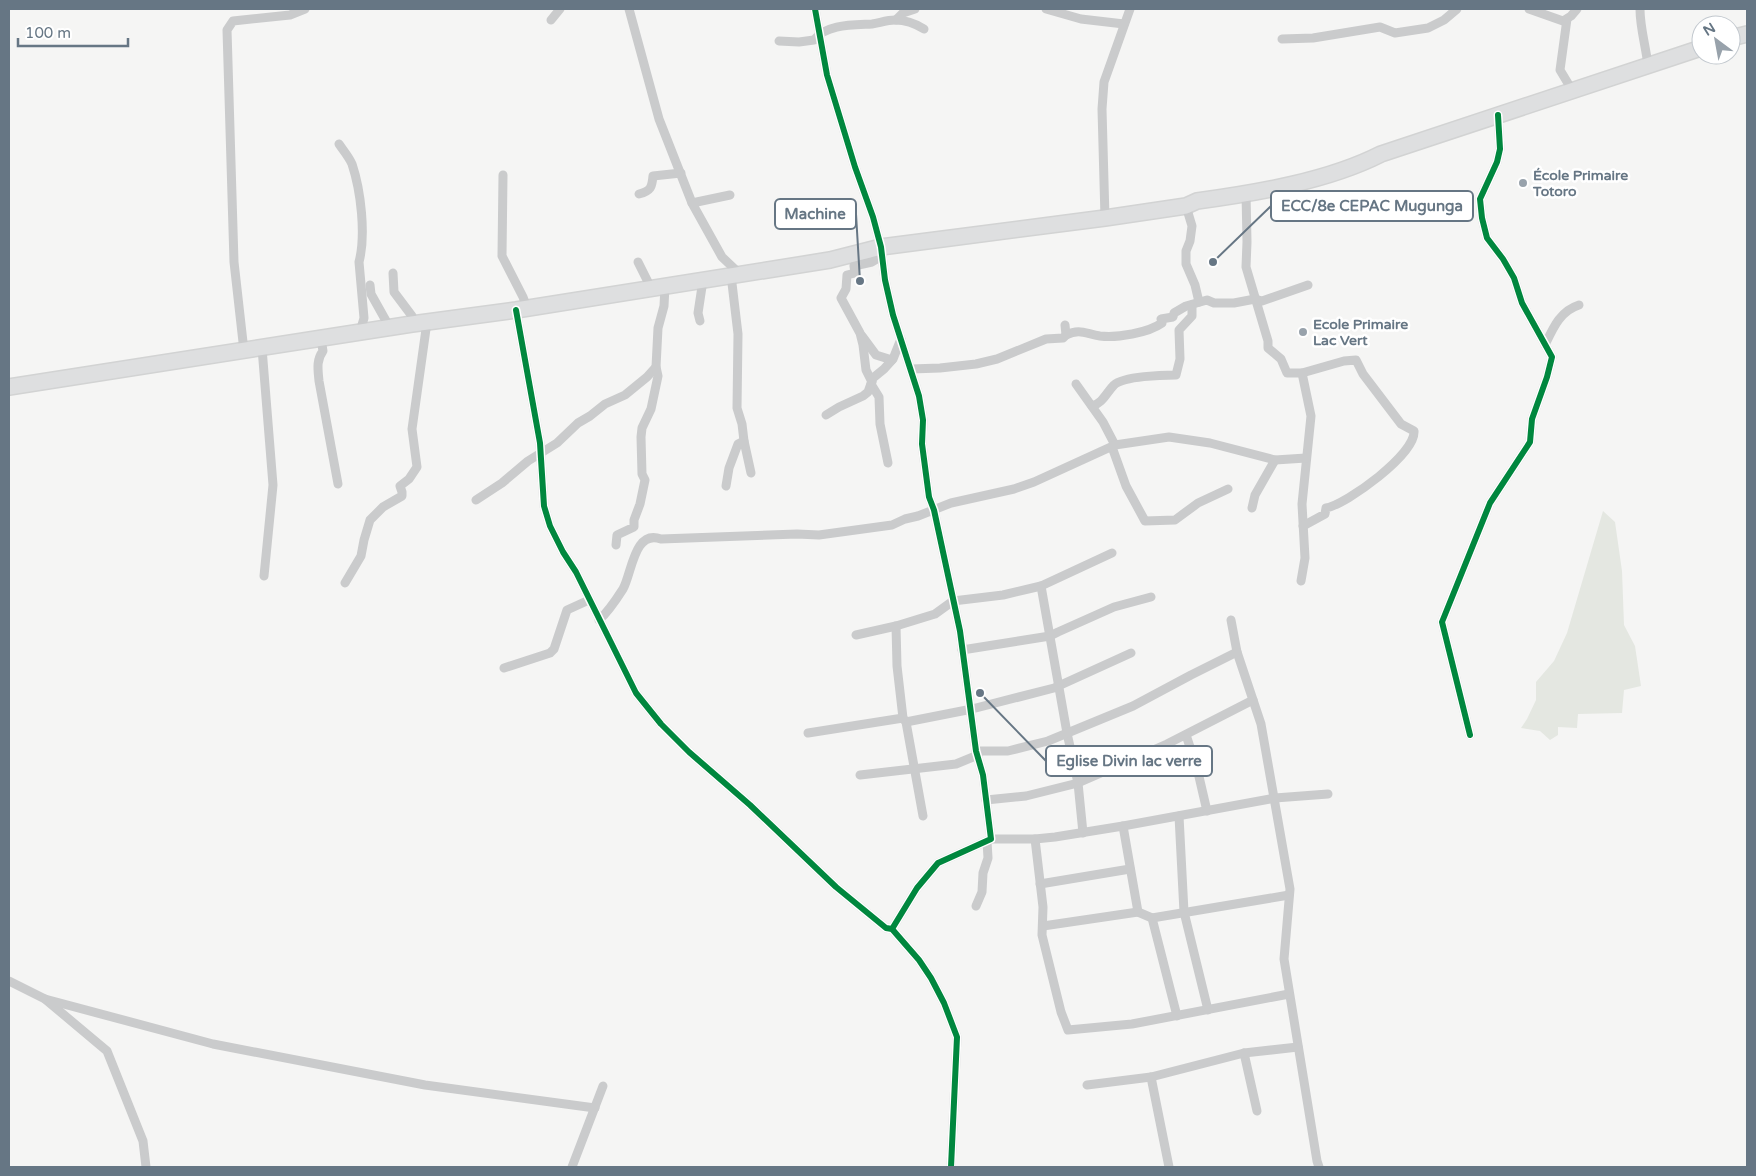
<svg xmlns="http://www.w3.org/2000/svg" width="1756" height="1176" font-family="'Varela Round',sans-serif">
<rect width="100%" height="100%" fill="#f5f5f4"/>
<!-- green -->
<polygon fill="#e4e7e1" points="1603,511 1615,522 1622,571 1624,625 1635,646 1641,686 1624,690 1622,713 1578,714 1577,728 1558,727 1558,735 1550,740 1540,731 1521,728 1527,719 1536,700 1536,682 1554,661 1567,633"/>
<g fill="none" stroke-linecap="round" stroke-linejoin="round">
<defs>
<g id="trunk">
<polyline points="1731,38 1747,34"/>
<path d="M9,387L412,324L516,310L830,260L881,247L1105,218L1186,206L1197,201C1256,193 1328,181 1381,154L1701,48"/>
</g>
</defs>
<!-- trunk casing -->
<use href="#trunk" stroke="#d2d3d3" stroke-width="18"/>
<!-- minor -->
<g stroke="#cacbcc" stroke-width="9">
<polyline points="629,9 659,119 692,203 722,257 740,274"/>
<polyline points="815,9 827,75 855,167 873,217 881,247 885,280 893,315 919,396 923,420 922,444 929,497 934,510 960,631 976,751 983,775 991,839 938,863 917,888 892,929"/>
<polyline points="1046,9 1081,19 1124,24"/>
<polyline points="1529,9 1563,21 1571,16 1577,9"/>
<path d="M1640,9C1640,28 1646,47 1648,66"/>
<polyline points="1567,19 1560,70 1572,90"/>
<polyline points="551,20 560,9"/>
<polyline points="896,20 903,13 915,9"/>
<polyline points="1282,39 1313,38 1380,27 1395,33 1428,28 1444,20 1457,9"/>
<path d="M779,41L799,42L814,40C826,24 853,25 872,24C879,23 887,20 895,20C905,20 916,24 924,29"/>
<path d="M339,144C343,150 349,157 352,164C361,191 366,235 359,262L364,318L360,332"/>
<polyline points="503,175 502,256 523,297 527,308"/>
<polyline points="1246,193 1247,242 1246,267 1268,341 1268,348 1281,359 1287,373 1302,373 1311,416 1302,504 1305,558 1301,581"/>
<path d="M639,194C651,191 652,187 653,176L681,173"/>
<polyline points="692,203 730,195"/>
<polyline points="1186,206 1192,226 1190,241 1186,251 1186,264 1195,285 1199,302"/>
<polyline points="1105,218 1102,109 1104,82 1130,9"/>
<polyline points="638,262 651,288"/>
<polyline points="393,273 394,292 412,316 412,324"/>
<polyline points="731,275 738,334 737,408 742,424 744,441 751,473"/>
<polyline points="370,285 371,294 390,328"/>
<polyline points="516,310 540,443 544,506 550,526 563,552 576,572 636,693 661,724 689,752 750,805 836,887 886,928 892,929 919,960 931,978 944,1003 957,1037 951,1167"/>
<polyline points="700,321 698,313 703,280"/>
<path d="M1066,335C1080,328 1086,334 1100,336C1117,338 1148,333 1162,323L1161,319L1173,317L1174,313L1186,306L1207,300L1214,303H1234L1255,299L1262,301L1308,285"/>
<polyline points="862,336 876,355 892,360"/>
<path d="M321,339L323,351C316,360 318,370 319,381L338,484"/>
<path d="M1545,345C1553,328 1560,311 1579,305"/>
<polyline points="262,348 273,485 264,576"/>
<polyline points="244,351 234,262 227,30 233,21 290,15 305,9"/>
<polyline points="911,369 940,368 976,364 997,359 1046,339 1063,338 1066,335 1065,325"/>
<path d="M1302,373L1344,361L1356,360L1363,374L1401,424L1414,431C1416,454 1347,504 1326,508L1325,514L1303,526"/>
<polyline points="872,382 866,370 863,345 860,333 841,298 846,289 847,275 855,273 854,266 872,262 882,256"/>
<polyline points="871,384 879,397 880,424 888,463"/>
<polyline points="1076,384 1103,422 1115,445"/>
<path d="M1092,406C1103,403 1106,393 1114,385C1124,376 1163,375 1176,375L1180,359L1179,330L1192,316V305"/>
<polyline points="826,415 839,407 863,396 868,392 873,378 884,369 893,359 901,339"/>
<polyline points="1112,447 1126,486 1145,521 1175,520 1198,503 1228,489"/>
<polyline points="726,486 729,468 738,444 744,441"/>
<polyline points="476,500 502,483 528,461 557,443 578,423 590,416 605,404 625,395 647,377 656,367"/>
<polyline points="1252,508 1255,495 1275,460"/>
<polyline points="616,545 617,535 634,527 634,520 640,504 645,480 642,474 641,437 642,428 651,409 658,376 656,367 658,328 664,306 665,286"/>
<polyline points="345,583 361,556 364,540 370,520 383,507 402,496 402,492 400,486 409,479 417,467 412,429 427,322"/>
<polyline points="1041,586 1067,733 1078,783 1083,833"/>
<path d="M599,620C608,612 616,600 623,589C632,573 634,529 661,539L797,534L819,535L892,525L905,519L918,516L951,503L1014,489L1034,482L1115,445L1169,437L1210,443L1275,460L1306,458"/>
<polyline points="1231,620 1237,652 1261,724 1290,889 1284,959 1317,1161 1319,1167"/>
<polyline points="896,626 897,666 903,718 906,722 972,709 1054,688 1131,653"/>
<polyline points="856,635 896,626 935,614 953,601 1003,595 1041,586 1112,553"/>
<polyline points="962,650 1050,636 1058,632 1114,607 1151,597"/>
<polyline points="504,668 550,653 554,649 567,610 589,600"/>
<polyline points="906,722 923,816"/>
<polyline points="808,733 903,718"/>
<polyline points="1186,735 1197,768 1207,811"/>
<polyline points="1470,735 1442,622 1490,503 1530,442 1532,419 1547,377 1552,357 1522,303 1514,278 1503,259 1487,238 1482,218 1480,199 1497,162 1500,149 1498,115"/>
<polyline points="976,751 1008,751 1048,741 1133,706 1191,675 1237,652"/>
<polyline points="860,775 956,764 978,755"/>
<polyline points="986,800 1026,796 1078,783 1167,744 1253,700"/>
<polyline points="1179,816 1184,912 1208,1010"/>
<polyline points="1123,826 1138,912 1152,918 1177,1016"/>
<polyline points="991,839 1035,839 1055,837 1123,826 1275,798 1328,794"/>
<polyline points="1035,839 1043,907 1042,935 1061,1012 1068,1030 1132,1024 1289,994"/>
<polyline points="1040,884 1130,869"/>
<polyline points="976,906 982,892 983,873 988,858 987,841"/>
<polyline points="1152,918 1289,895"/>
<polyline points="1043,926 1138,912"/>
<polyline points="9,981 45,999 107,1051 143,1141 146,1167"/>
<polyline points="45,999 213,1044 425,1085 595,1108"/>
<polyline points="1244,1053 1257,1111"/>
<polyline points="1151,1077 1169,1167"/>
<polyline points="1087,1085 1151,1077 1244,1053 1298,1047"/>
<polyline points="572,1167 603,1086"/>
</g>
<!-- trunk -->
<use href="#trunk" stroke="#dedfe0" stroke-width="15"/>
<defs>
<g id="cycleway">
<polyline points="815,9 827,75 855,167 873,217 881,247 885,280 893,315 919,396 923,420 922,444 929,497 934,510 960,631 976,751 983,775 991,839 938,863 917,888 892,929"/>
<polyline points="516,310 540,443 544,506 550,526 563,552 576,572 636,693 661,724 689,752 750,805 836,887 886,928 892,929 919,960 931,978 944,1003 957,1037 951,1167"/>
<polyline points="1470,735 1442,622 1490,503 1530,442 1532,419 1547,377 1552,357 1522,303 1514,278 1503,259 1487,238 1482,218 1480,199 1497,162 1500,149 1498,115"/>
</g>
</defs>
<!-- cycleway casing -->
<use href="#cycleway" stroke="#fff" stroke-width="9"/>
<!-- cycleway -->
<use href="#cycleway" stroke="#00873e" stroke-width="6"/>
</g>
<!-- markers -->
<g fill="#98a2ab" stroke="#fff" stroke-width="2">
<circle cx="1523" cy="183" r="5"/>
<circle cx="1303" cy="332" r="5"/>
</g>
<g text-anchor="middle" stroke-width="5" stroke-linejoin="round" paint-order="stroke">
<!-- poi labels -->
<g font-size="14" font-weight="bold" fill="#667684" stroke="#fff" text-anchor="start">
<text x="1533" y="180">École Primaire<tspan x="1533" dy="16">Totoro</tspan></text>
<text x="1313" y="329">Ecole Primaire<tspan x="1313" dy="16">Lac Vert</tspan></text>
</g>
</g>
<!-- callouts -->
<path fill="none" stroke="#667684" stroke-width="2" d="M1213 262L1271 206M860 281L856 214M980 693L1046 761"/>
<g fill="#667684" stroke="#fff" stroke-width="2">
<circle cx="1213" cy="262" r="5"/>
<circle cx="860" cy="281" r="5"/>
<circle cx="980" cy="693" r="5"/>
</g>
<g fill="#fff" stroke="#667684" stroke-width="2">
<rect x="1271" y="191" width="202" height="30" rx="5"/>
<rect x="775" y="199" width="81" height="30" rx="5"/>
<rect x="1046" y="746" width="166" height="30" rx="5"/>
</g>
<g font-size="15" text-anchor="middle" font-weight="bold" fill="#667684">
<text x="1372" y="211">ECC/8e CEPAC Mugunga</text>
<text x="815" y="219">Machine</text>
<text x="1129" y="766">Eglise Divin lac verre</text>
</g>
<!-- border -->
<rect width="1756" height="1176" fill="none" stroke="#667684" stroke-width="20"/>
<!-- north arrow -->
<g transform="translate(1716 40) rotate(328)"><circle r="24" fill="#ffffff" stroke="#c2c8ce"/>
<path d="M0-4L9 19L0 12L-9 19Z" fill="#98a2ab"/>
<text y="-8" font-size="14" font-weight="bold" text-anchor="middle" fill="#667684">N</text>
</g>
<!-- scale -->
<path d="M18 38v8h110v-8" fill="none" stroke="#667684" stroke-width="2.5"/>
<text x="25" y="38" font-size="15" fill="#667684" stroke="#ffffff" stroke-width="4" paint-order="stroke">100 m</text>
</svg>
